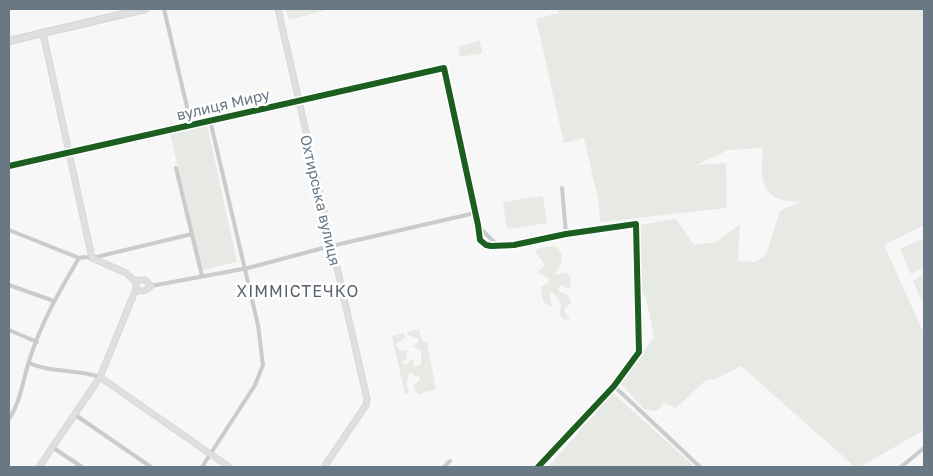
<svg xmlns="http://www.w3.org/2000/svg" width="933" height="476" viewBox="0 0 933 476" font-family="'Golos Text',sans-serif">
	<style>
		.green { fill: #e6e9e4 }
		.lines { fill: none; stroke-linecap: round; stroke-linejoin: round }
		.secondary-casing { stroke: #d4d5d6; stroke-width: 7 }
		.primary-casing { stroke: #d3d4d5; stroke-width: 8 }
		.street { stroke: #cacbcc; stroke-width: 4 }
		.secondary { stroke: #dedfe0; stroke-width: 5.5 }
		.primary { stroke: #dedfe0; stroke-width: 6 }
		.cycleway-casing { stroke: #fff; stroke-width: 9 }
		.cycleway { stroke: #1b5e20; stroke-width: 6 }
		.labels { text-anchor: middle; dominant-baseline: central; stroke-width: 5; stroke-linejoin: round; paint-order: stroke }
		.street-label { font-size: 15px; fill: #687885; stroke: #fff }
		.neighbourhood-label { font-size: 16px; letter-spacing: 1px; fill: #56616b; stroke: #fff }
	</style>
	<rect width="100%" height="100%" fill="#f7f7f7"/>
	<path class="green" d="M 286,9 L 322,9 L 323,11 L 289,20 Z
		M 558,9 L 924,9 L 924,225 L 884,245 L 924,334 L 924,430 L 860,467 L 855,467 L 741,366 L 716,379 L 706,380 L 676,408 L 664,403 L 657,411 L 644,409 L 621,384 L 654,337 L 646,297 L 638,292 L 640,225 L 676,219 L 694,245 L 717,242 L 740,224 L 738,261 L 755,262 L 766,255 L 780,211 L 800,202 C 793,201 783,201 777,198 C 757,189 762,165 763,148 L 728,150 L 696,165 L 726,163 L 727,208 L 600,222 L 599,203 L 584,138 L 564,143 L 536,19 L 559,13 Z
		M 480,41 L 482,53 L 460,57 L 458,46 Z
		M 207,125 L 237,262 L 201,270 L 170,133 Z
		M 543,196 L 547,223 L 507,229 L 503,202 Z
		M 924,238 L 924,267 L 911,274 L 900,249 Z
		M 555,246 C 566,253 561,265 555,274 L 556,275 L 566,272 C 571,276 572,283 569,289 L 561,285 L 558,288 L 559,292 C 566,293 569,295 571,302 L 564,310 L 570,320 L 563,319 L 560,316 L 561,303 L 553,292 L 549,294 L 552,305 L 550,307 L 543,301 L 541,286 L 548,284 L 549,278 L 537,273 L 545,265 L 535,251 L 538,248 Z
		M 924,274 L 924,306 L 913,281 Z
		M 419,329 L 422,341 L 427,342 L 436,390 L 425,392 L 420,395 L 415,391 L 414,385 L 420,380 L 420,376 L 414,376 L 413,373 L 409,373 L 406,385 L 409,389 L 408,394 L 405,394 L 392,336 L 404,333 L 405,338 L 396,344 L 399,350 L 407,350 L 407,358 L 402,363 L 406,365 L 413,358 L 414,367 L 421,364 L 421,350 L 412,346 L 417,344 L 419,339 L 408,335 L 407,332 Z
		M 613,393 L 695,467 L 548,467 Z"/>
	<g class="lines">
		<g class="secondary-casing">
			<path id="secondary" d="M 278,9 L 367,399 L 366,405 L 324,467
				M 43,33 L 92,258 L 126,273 L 136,282
				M 100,377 L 229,467
				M 39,467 L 100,377 L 136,289 L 136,282 L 139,280 L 145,280 L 151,286 C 147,290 141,293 136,289"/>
		</g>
		<g class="primary-casing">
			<path id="primary" d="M 9,41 L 145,9"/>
		</g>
		<path class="street" d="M 164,9 L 191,124
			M 9,166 L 444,68 L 478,225 L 480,240 L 486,245 L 491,246 L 514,245 L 566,234 L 636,224 L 639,352 L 614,386 L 538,467
			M 176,168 L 202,276
			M 562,188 L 566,234
			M 479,227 L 497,245
			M 9,230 L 79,258 L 85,257 L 92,258 L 192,234
			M 9,285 L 54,301
			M 151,286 L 248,268 L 327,247 L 475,213
			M 9,330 L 37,342
			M 29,363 C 51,373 76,369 100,377
			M 614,386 L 700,467
			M 74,414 L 151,467
			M 9,419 C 21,401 23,379 30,358 C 41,323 60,290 79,258
			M 52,447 L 82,467
			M 202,467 L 255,385 L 263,365 L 258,325 L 210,120
			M 444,467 L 450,461
			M 901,467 L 924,448"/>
		<use href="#secondary" class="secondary"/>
		<use href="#primary" class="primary"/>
		<g class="cycleway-casing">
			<path id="cycleway" d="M 9,166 L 444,68 L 478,225 L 480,240 L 486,245 L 491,246 L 514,245 L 566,234 L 636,224 L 639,352 L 614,386 L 538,467"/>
		</g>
		<use href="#cycleway" class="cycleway"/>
	</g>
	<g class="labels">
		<g class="street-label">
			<text transform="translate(223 104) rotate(-13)">вулиця Миру</text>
			<text transform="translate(321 200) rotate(77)">Охтирська вулиця</text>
		</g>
		<g class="neighbourhood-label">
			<text x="298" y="291">ХІММІСТЕЧКО</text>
		</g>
	</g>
	<rect width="933" height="476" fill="none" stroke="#687885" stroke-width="20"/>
</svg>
